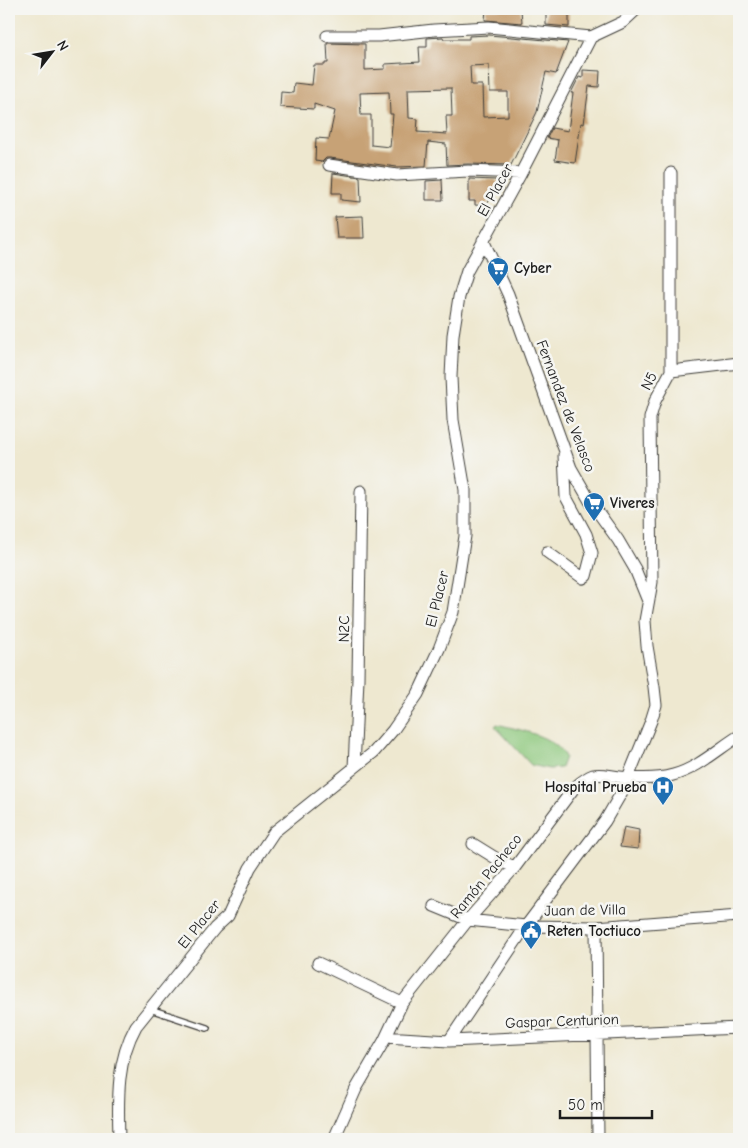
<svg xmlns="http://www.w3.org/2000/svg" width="748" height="1148" viewBox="0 0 748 1148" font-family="'Comic Neue',sans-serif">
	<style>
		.green { fill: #8cc77b; stroke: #54724c }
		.building { fill: #c7a276; fill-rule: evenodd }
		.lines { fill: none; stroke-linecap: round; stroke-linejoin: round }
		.lane-casing { stroke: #3c3b37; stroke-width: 8 }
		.street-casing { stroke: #3c3b37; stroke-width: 13 }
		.lane { stroke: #fff; stroke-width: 5.5 }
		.street { stroke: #fff; stroke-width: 11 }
		.labels { text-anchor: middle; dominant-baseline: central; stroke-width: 5; stroke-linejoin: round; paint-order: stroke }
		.street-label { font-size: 15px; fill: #1c1c1c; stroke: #f6f6f2 }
		.poi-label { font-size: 15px; font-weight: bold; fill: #1c1c1c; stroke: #f6f6f2; text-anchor: start }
	</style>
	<rect width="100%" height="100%" fill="#f6f6f2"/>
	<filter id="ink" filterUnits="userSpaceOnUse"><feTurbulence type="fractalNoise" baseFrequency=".02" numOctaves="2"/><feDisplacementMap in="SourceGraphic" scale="10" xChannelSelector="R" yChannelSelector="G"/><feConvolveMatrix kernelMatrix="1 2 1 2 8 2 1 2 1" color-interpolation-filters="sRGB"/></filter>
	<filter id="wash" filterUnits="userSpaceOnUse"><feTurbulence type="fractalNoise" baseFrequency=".0096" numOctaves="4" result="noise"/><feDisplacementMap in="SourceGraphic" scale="20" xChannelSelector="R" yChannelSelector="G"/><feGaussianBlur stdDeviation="1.12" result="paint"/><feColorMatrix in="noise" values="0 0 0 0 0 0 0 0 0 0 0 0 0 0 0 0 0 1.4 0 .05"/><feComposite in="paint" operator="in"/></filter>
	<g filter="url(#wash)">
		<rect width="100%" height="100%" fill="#eee8d0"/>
		<path class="green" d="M 497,724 C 519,730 555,735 565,757 L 561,768 L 549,769 L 531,765 L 495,726 Z"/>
		<g id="blocks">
			<path class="building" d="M 486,9 L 521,9 L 522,23 L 485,20 Z
				M 546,9 L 569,9 L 569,27 L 546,25 Z
				M 489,35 L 568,42 L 556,74 L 546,72 L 537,112 L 511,165 L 468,164 L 447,165 L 446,144 L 428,142 L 426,166 L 397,167 L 330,158 L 326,158 L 322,162 L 315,161 L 316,138 L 329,139 L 335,111 L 314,104 L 314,109 L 280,107 L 281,92 L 293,93 L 294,83 L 312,85 L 314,65 L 325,65 L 325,63 L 328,63 L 327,43 L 365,44 L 365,70 L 385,69 L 385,64 L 420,62 L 419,47 L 427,47 L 427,38 L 443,37 L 444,39 L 469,39 L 469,36 ZM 489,65 L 490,92 L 508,92 L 508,116 L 483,117 L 482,85 L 471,85 L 470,66 ZM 451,88 L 452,116 L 446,116 L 447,134 L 417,132 L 418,119 L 409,118 L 408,89 ZM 389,92 L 390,114 L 393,114 L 390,147 L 371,145 L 371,115 L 361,115 L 360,93 Z
				M 583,70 L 600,71 L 599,87 L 589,86 L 584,124 L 581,123 L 575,163 L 555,160 L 558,140 L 547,138 L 552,128 L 568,131 L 573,93 L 571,93 L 579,77 L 583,78 Z
				M 333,173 L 360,177 L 361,202 L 341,200 L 341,193 L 332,193 Z
				M 469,179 L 496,180 L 499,184 L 486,206 L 475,205 L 475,201 L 469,201 Z
				M 442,180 L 443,200 L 426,200 L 426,181 Z
				M 363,216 L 364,238 L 337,238 L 335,217 Z
				M 624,827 L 639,830 L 638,849 L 620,847 Z"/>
		</g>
	</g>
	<g filter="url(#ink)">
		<use href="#blocks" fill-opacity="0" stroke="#3c3b37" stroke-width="1"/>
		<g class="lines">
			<g class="lane-casing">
				<path id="lane" d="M 150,1009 L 207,1028"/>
			</g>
			<g class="street-casing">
				<path id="street" d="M 327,36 L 379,36 L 434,30 L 489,27 L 591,37
					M 329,165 L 397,175 L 468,171 L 521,173
					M 483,240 L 508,294 L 571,468 L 590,501 L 618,540 L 635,569 L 648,601
					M 671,371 L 739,363
					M 547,552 L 583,578 L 586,576 L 592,553 L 586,534 L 566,497 L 564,455
					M 354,768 L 358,679 L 361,491
					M 473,844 L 502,862 L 515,867
					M 434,906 L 468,920 L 526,926 L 596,927 L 739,916
					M 596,927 L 598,1139
					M 318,963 L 402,1003
					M 386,1037 L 449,1041 L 739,1028
					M 449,1041 L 526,926 L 605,821 L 623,790 L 651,721 L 656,705 L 654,687 L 647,646 L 645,621 L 652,582 L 650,418 L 655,401 L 671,371 L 671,173
					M 119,1139 C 118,1100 116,1062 136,1026 L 215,928 L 228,916 L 250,868 L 274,832 L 374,752 L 393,730 L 418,694 L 439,649 L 453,612 L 465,536 L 465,490 L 453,420 L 451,377 L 453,335 L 459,297 L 467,271 L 521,173 L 591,37 L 623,22 L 637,9
					M 334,1139 L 356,1089 L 384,1041 L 402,1003 L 468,920 L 515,867 L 574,788 C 580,783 585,778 593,775 C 602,773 610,776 620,777 C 637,779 656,780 673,775 C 697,769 718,749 739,736
					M 712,1139 L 739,1138"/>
			</g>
			<use href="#lane" class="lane"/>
			<use href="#street" class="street"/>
		</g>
	</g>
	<defs>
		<g id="supermarket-pin" transform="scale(1.125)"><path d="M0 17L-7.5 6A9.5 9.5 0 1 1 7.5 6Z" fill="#1f6fb2" stroke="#f6f6f2"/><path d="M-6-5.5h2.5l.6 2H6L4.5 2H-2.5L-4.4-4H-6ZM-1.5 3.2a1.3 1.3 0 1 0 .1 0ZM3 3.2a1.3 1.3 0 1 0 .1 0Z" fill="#fff"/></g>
		<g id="hospital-pin" transform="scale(1.125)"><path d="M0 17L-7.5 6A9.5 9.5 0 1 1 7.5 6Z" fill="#1f6fb2" stroke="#f6f6f2"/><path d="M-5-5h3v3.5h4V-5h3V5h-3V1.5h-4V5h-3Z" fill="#fff"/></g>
		<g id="civic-pin" transform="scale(1.125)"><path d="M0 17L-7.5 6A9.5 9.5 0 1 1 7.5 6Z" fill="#1f6fb2" stroke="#f6f6f2"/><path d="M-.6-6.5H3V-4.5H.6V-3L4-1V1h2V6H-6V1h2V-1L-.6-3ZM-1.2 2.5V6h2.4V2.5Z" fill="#fff"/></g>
	</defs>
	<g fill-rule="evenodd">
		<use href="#supermarket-pin" x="498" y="268"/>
		<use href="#supermarket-pin" x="594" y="503"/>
		<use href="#hospital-pin" x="663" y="787"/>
		<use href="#civic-pin" x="531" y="931"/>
	</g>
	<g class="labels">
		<g class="street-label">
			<text transform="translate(495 190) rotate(-61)">El Placer</text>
			<text transform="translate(649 381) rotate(-63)">N5</text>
			<text transform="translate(566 406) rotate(69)">Fernandez de Velasco</text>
			<text transform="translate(437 599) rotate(-76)">El Placer</text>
			<text transform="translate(344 629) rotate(-89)">N2C</text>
			<text transform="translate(486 876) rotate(-51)">Ramón Pacheco</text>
			<text transform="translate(585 910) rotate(-1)">Juan de Villa</text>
			<text transform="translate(199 924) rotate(-51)">El Placer</text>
			<text transform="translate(562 1021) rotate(-2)">Gaspar Centurion</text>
		</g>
		<g class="poi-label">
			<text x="514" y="268">Cyber</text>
			<text x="610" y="503">Viveres</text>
			<text x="647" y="787" text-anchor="end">Hospital Prueba</text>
			<text x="547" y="931">Reten Toctiuco</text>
		</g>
	</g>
	<rect width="748" height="1148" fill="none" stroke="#f6f6f2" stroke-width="30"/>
	<g transform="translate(52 52) rotate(59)" stroke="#f6f6f2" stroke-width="4" paint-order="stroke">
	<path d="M0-4L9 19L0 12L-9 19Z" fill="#1c1c1c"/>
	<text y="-8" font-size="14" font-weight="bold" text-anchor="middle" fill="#1c1c1c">N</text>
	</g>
	<path d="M560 1110v8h92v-8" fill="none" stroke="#1c1c1c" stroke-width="2.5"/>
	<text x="568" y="1110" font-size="15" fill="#1c1c1c" stroke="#f6f6f2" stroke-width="4" paint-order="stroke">50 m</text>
</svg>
